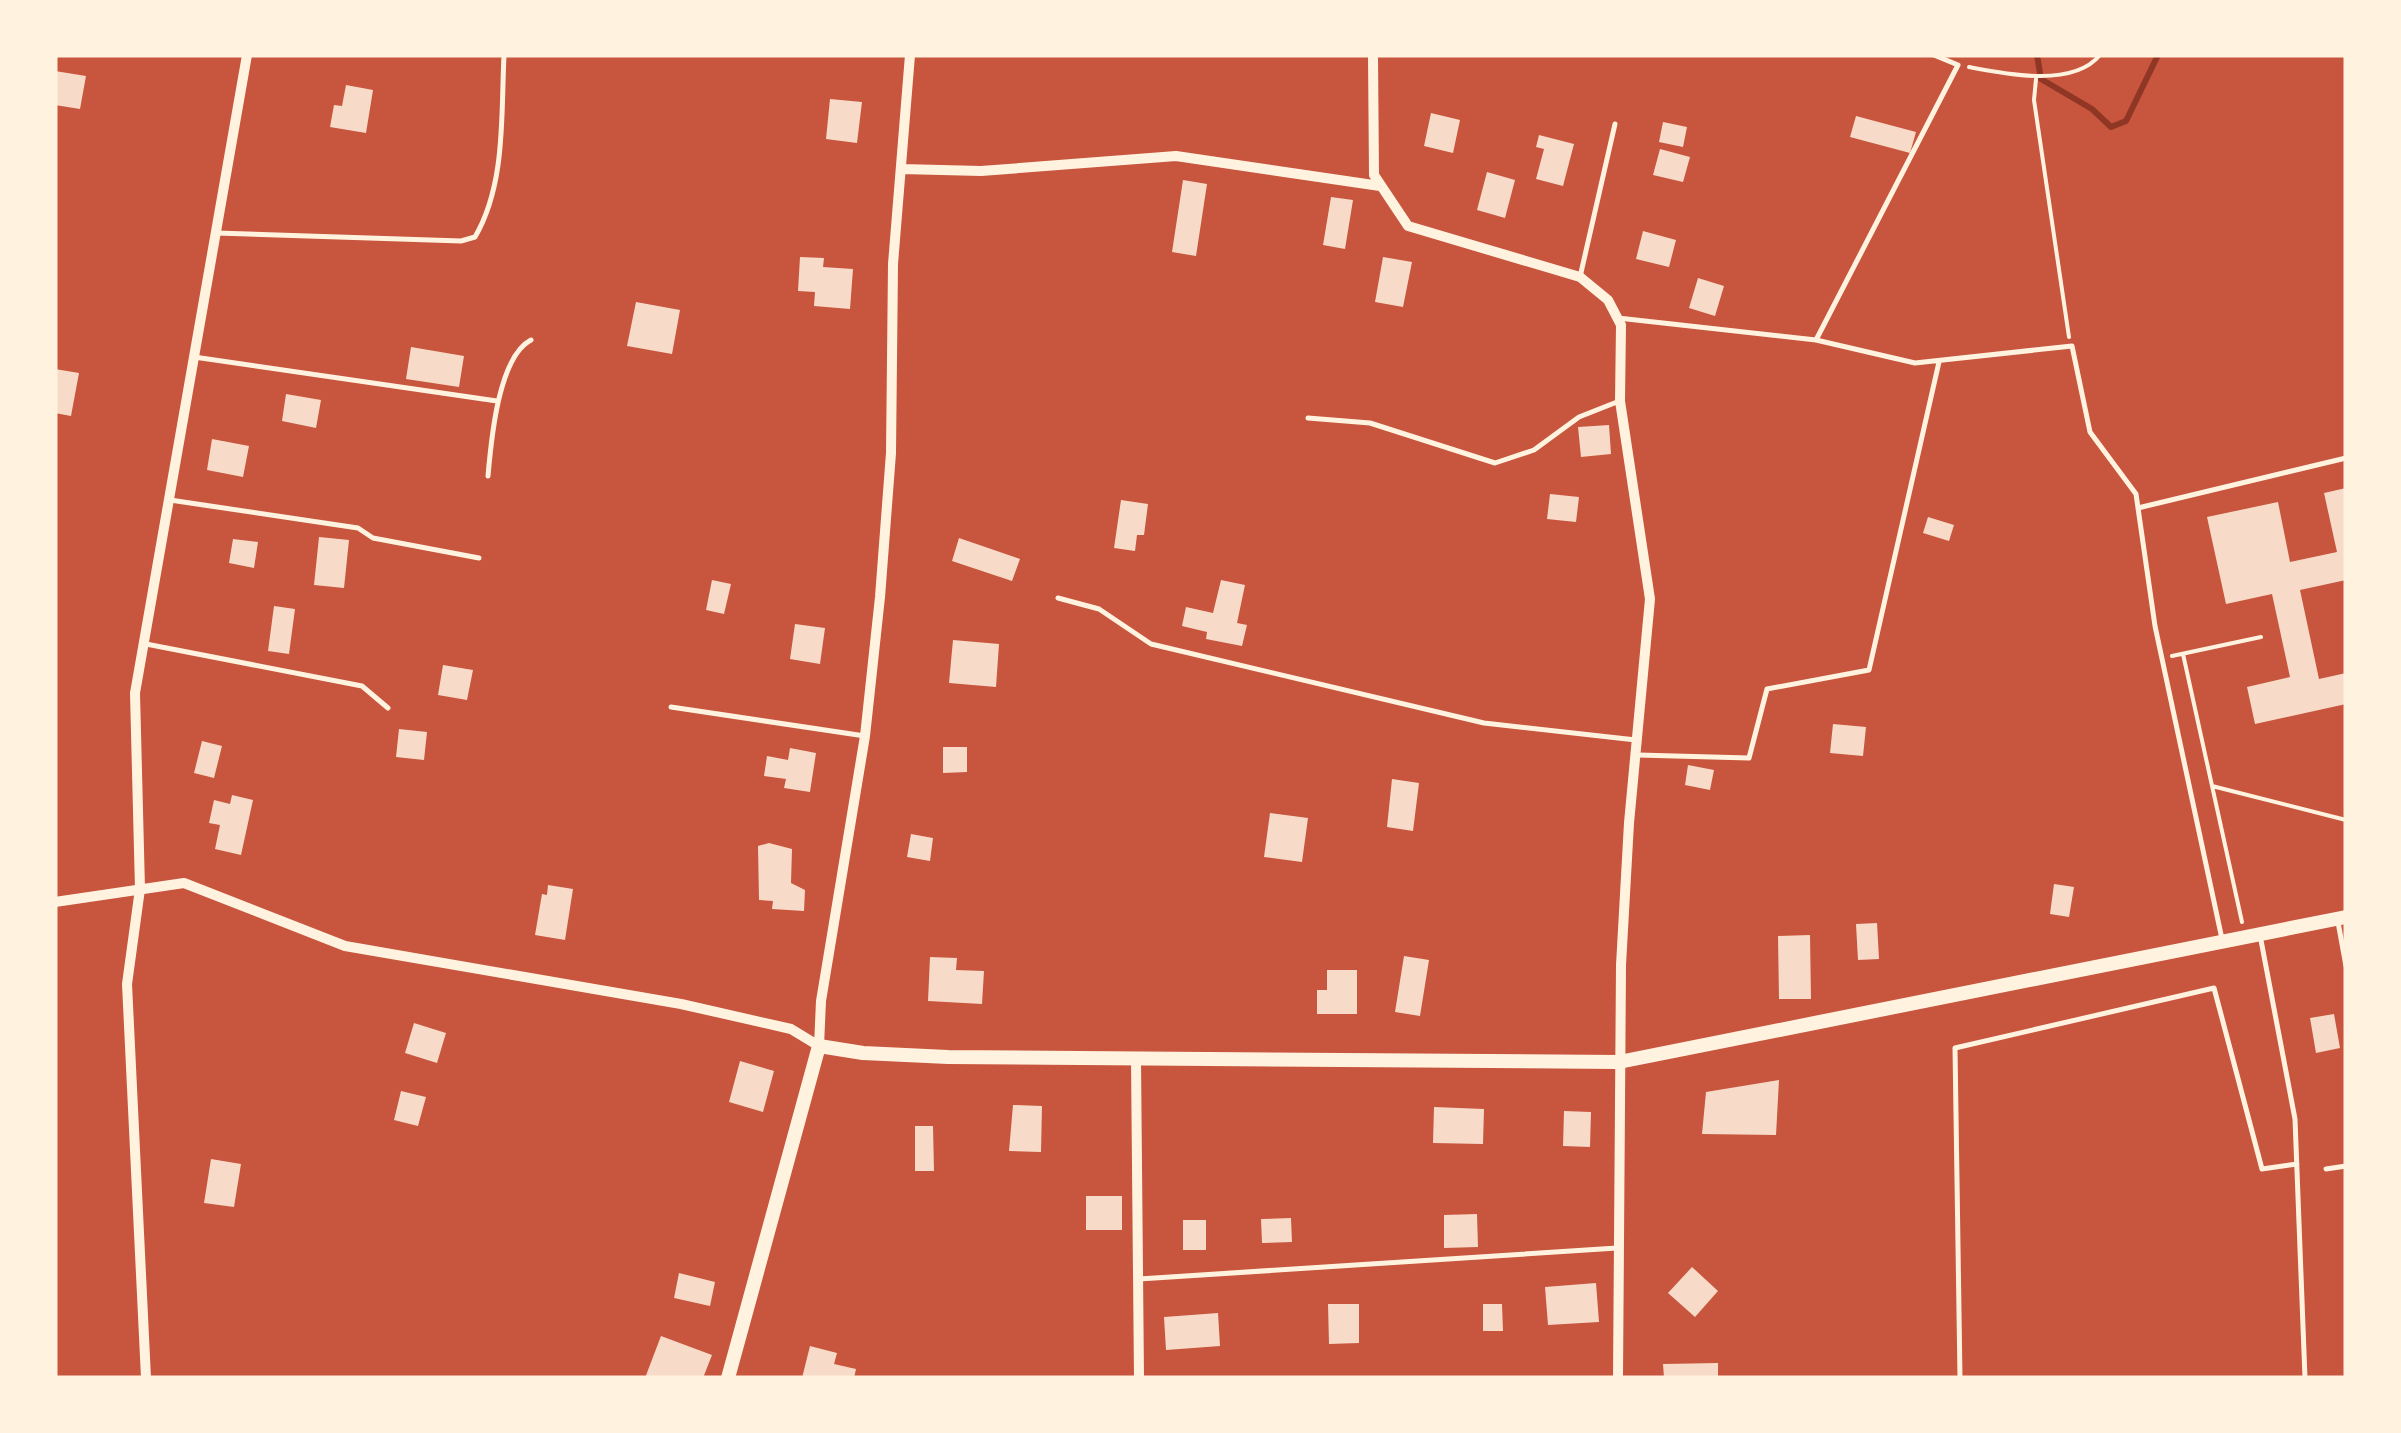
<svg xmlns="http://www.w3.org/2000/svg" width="2401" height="1433" viewBox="0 0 2401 1433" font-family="'Fira Sans',sans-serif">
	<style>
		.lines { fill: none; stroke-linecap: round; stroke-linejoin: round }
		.stream { stroke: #8f3625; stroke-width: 6 }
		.building { fill: #f7dbc8 }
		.path { stroke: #fff3e0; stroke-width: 4 }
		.service { stroke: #fff3e0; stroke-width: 5 }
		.minor { stroke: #fff3e0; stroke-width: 10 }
		.tertiary { stroke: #fff3e0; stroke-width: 14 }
	</style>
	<rect width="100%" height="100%" fill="#c8553d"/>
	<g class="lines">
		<path class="stream" d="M 2037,55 L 2041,79 L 2092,109 L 2111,127 L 2126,121 L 2158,55"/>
	</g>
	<path class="building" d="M 55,71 L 86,76 L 80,109 L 55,105 Z
		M 346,85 L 373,90 L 366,133 L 330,127 L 334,105 L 342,106 Z
		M 830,99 L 862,102 L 857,143 L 826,139 Z
		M 1431,113 L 1460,120 L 1453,153 L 1424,146 Z
		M 1856,116 L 1916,132 L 1910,153 L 1850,137 Z
		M 1663,122 L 1687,127 L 1683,147 L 1659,142 Z
		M 1539,135 L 1574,144 L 1563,186 L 1536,179 L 1544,149 L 1536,147 Z
		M 1660,149 L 1690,157 L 1683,182 L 1653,175 Z
		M 1487,172 L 1515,180 L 1505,218 L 1477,210 Z
		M 1183,180 L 1207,184 L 1196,256 L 1172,252 Z
		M 1331,197 L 1353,200 L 1345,249 L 1323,245 Z
		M 1643,231 L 1676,240 L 1669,267 L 1636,259 Z
		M 800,257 L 824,258 L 823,267 L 853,269 L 850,309 L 814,306 L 815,292 L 798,291 Z
		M 1383,257 L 1412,262 L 1403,307 L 1375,302 Z
		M 1698,278 L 1724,286 L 1715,316 L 1689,308 Z
		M 636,302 L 680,310 L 672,354 L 627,346 Z
		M 411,347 L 464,356 L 459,387 L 406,379 Z
		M 55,369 L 79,373 L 71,416 L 55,413 Z
		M 286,394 L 321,400 L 316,428 L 282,421 Z
		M 1609,425 L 1611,454 L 1581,457 L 1578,427 Z
		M 212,439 L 249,446 L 243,477 L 207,470 Z
		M 2346,488 L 2346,580 L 2300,590 L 2319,679 L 2346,673 L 2346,704 L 2255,724 L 2247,687 L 2290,677 L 2272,594 L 2226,604 L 2207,517 L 2278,502 L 2290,562 L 2337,552 L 2324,493 Z
		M 1550,494 L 1579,497 L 1576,522 L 1547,519 Z
		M 1121,500 L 1148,504 L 1144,535 L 1137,535 L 1135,551 L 1114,548 Z
		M 1928,517 L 1954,525 L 1949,541 L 1923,533 Z
		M 319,537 L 349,540 L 344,588 L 314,585 Z
		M 959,538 L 1020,559 L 1012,581 L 952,561 Z
		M 233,539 L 258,542 L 254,568 L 229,563 Z
		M 712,580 L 731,584 L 724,614 L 706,610 Z
		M 1221,580 L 1245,585 L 1237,623 L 1247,625 L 1242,646 L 1206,639 L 1207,632 L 1182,626 L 1186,607 L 1213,613 Z
		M 274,606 L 295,609 L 289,654 L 268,651 Z
		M 795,624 L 825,628 L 820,664 L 790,659 Z
		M 953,640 L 999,644 L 996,687 L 949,683 Z
		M 443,665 L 473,670 L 467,700 L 438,695 Z
		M 1833,724 L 1866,727 L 1863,756 L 1830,753 Z
		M 399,729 L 427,732 L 424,760 L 396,757 Z
		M 202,741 L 222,746 L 214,778 L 194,773 Z
		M 943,747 L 967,747 L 967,772 L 943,773 Z
		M 790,748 L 816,753 L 810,792 L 784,788 L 786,779 L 764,776 L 767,756 L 788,760 Z
		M 1688,765 L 1714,770 L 1710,790 L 1685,785 Z
		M 1392,779 L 1419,783 L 1413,831 L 1387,827 Z
		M 232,795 L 253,800 L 241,855 L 215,849 L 220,825 L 209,823 L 214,800 L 230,804 Z
		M 1270,813 L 1308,818 L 1302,862 L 1264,857 Z
		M 911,834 L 933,838 L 930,861 L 907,857 Z
		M 769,843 L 792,849 L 791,883 L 805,890 L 804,911 L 772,909 L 773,901 L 759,900 L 758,846 Z
		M 2054,884 L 2074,887 L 2069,917 L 2050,914 Z
		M 548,885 L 573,889 L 565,940 L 535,935 L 542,894 L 547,895 Z
		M 1877,923 L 1879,959 L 1858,960 L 1856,924 Z
		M 1810,935 L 1811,999 L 1779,999 L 1778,936 Z
		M 1404,956 L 1429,960 L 1420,1016 L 1395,1012 Z
		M 930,957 L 957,958 L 956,970 L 984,971 L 982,1004 L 928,1001 Z
		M 1327,970 L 1357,970 L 1357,1014 L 1317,1014 L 1317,990 L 1327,990 Z
		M 2334,1014 L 2340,1048 L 2316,1053 L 2310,1018 Z
		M 414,1023 L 446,1033 L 437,1063 L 405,1053 Z
		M 740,1061 L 774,1071 L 763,1112 L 729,1102 Z
		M 1779,1080 L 1776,1135 L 1702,1134 L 1706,1092 Z
		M 401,1091 L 426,1097 L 418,1126 L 394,1120 Z
		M 1013,1105 L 1042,1106 L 1041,1152 L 1009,1151 Z
		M 1434,1107 L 1484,1109 L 1483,1144 L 1433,1143 Z
		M 1564,1111 L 1591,1112 L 1590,1147 L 1563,1146 Z
		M 915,1126 L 933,1126 L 934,1171 L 915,1171 Z
		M 211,1159 L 241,1164 L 234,1207 L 204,1203 Z
		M 1086,1196 L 1122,1196 L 1122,1230 L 1086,1230 Z
		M 1477,1214 L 1478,1247 L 1444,1248 L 1444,1215 Z
		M 1291,1218 L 1292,1242 L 1262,1243 L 1261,1219 Z
		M 1183,1220 L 1206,1220 L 1206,1250 L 1183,1250 Z
		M 1692,1267 L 1718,1291 L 1695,1317 L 1668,1293 Z
		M 679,1273 L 715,1282 L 710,1306 L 674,1298 Z
		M 1596,1283 L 1599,1322 L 1548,1325 L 1545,1287 Z
		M 1328,1304 L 1359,1304 L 1359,1343 L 1329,1344 Z
		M 1483,1304 L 1502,1304 L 1503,1331 L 1483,1331 Z
		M 1218,1313 L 1220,1346 L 1166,1350 L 1164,1317 Z
		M 661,1336 L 712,1355 L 703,1378 L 645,1378 Z
		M 810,1346 L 837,1353 L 834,1364 L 856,1369 L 854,1378 L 802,1378 Z
		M 1718,1363 L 1718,1378 L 1664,1378 L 1663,1364 Z"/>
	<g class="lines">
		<path class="path" d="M 1969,67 C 2006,74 2073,88 2100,55
			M 2036,79 L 2034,100 L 2069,337
			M 2183,654 L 2242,922
			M 2172,656 L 2261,637
			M 2212,786 L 2346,820"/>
		<path class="service" d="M 216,233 L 461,241 L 475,237 C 506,184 501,114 504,55
			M 1580,277 L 1615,124
			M 1618,318 L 1816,340 L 1915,363 L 2072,346 L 2090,432 L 2136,494 L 2155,626 L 2222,939
			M 1816,340 L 1958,65 L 1934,55
			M 194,357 L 497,401
			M 1308,418 L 1370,423 L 1495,463 L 1534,450 L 1579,417 L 1617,402
			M 488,476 C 491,442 498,357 531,340
			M 170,500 L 358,528 L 373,538 L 479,558
			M 2138,508 L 2346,458
			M 1058,598 L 1099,609 L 1151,644 L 1484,723 L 1636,740
			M 146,644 L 362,686 L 388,708
			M 671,707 L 865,736
			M 1638,755 L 1749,758 L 1767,689 L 1869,670 L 1939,362
			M 2338,922 L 2346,966
			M 2260,935 L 2295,1119 L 2305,1378
			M 2326,1169 L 2346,1166
			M 1139,1279 L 1617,1248
			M 1960,1378 L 1955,1048 L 2214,988 L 2262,1169 L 2297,1164"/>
		<path class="minor" d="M 1373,55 L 1374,175 L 1408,226 L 1580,277 L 1608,300 L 1621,325 L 1620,401 L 1650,599 L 1629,823 L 1621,965 L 1618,1378
			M 901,169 L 981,171 L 1176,156 L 1380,186
			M 55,902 L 184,883 L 345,946 L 681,1004 L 791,1029 L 819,1046
			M 819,1046 L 821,1001 L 865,736 L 880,597 L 891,453 L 893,264 L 910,55
			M 1136,1060 L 1139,1378
			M 146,1378 L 127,984 L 140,889 L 135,693 L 247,55"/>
		<path class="tertiary" d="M 728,1378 L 819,1046 L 863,1053 L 948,1057 L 1619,1062 L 2346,917"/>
	</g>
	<rect width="2401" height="1433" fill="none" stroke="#fff3e0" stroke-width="115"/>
</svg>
